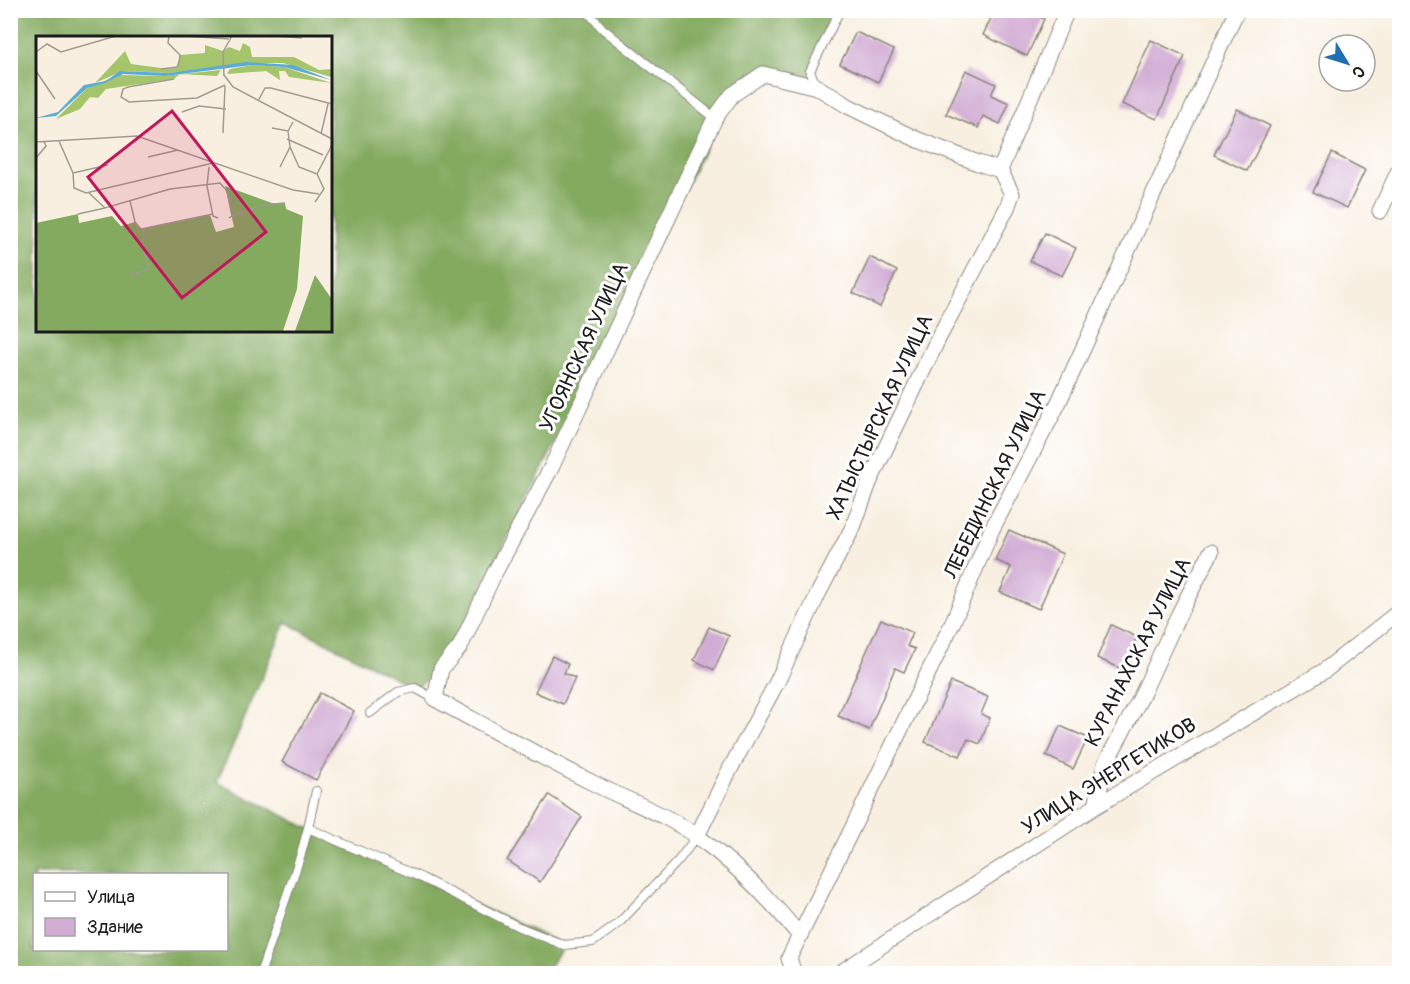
<svg xmlns="http://www.w3.org/2000/svg" width="1410" height="984" viewBox="0 0 1410 984" font-family="Pangolin,sans-serif">
	<style>
		.forest { fill: #84aa60; stroke: #50633e; stroke-width: 1.5; fill-rule: evenodd }
		.building { fill: #d1acd4 }
		.lines { fill: none; stroke-linecap: round; stroke-linejoin: round }
		.service-casing { stroke: #8a867e; stroke-width: 10 }
		.minor-casing { stroke: #8a867e; stroke-width: 17 }
		.service { stroke: #fff; stroke-width: 8 }
		.minor { stroke: #fff; stroke-width: 15 }
		.labels { text-anchor: middle; dominant-baseline: central; stroke-width: 6; stroke-linejoin: round; paint-order: stroke }
		.street-label { font-size: 21px; fill: #1c1c1c; stroke: #fff }
		.inset-road { fill: none; stroke: #a09b92; stroke-width: 1.5 }
		.view { fill: #c2185b; fill-opacity: 0.15; stroke: #c2185b; stroke-width: 3 }
		.inset-edge { fill: none; stroke: #1c1c1c; stroke-width: 3 }
	</style>
	<rect width="100%" height="100%" fill="#fff"/>
	<filter id="ink" filterUnits="userSpaceOnUse"><feTurbulence type="fractalNoise" baseFrequency=".0167" numOctaves="2"/><feDisplacementMap in="SourceGraphic" scale="12" xChannelSelector="R" yChannelSelector="G"/><feConvolveMatrix kernelMatrix="1 2 1 2 8 2 1 2 1" color-interpolation-filters="sRGB"/></filter>
	<filter id="wash" filterUnits="userSpaceOnUse"><feTurbulence type="fractalNoise" baseFrequency=".008" numOctaves="4" result="noise"/><feDisplacementMap in="SourceGraphic" scale="24" xChannelSelector="R" yChannelSelector="G"/><feGaussianBlur stdDeviation="1.35" result="paint"/><feColorMatrix in="noise" values="0 0 0 0 0 0 0 0 0 0 0 0 0 0 0 0 0 1.4 0 .05"/><feComposite in="paint" operator="in"/></filter>
	<g filter="url(#wash)">
		<rect width="100%" height="100%" fill="#f8efe0"/>
		<path class="forest" d="M 10,11 L 840,11 L 810,70 L 817,87 L 763,74 L 732,95 L 441,669 L 415,688 L 286,622 L 217,782 L 308,828 L 564,945 L 549,967 L 540,973 L 11,973 ZM 38,38 L 330,38 L 330,330 L 38,330 ZM 34,874 L 226,874 L 226,950 L 34,950 Z"/>
		<g id="blocks">
			<path class="building" d="M 995,10 L 1025,10 L 1044,19 L 1027,56 L 983,35 Z
				M 856,32 L 894,50 L 878,82 L 840,64 Z
				M 1151,40 L 1185,56 L 1157,119 L 1122,104 Z
				M 966,70 L 996,84 L 991,95 L 1009,103 L 1000,124 L 983,116 L 978,128 L 946,114 Z
				M 1237,109 L 1270,126 L 1247,171 L 1214,155 Z
				M 1332,153 L 1365,170 L 1347,208 L 1313,192 Z
				M 1045,233 L 1076,248 L 1062,276 L 1030,261 Z
				M 870,257 L 897,271 L 880,307 L 853,293 Z
				M 1009,530 L 1063,554 L 1039,609 L 1000,592 L 1011,567 L 995,560 Z
				M 881,619 L 913,633 L 907,646 L 915,649 L 904,672 L 895,668 L 869,730 L 838,716 Z
				M 1111,625 L 1137,637 L 1122,669 L 1097,658 Z
				M 709,627 L 729,636 L 714,670 L 694,660 Z
				M 552,656 L 568,664 L 564,673 L 575,678 L 563,704 L 535,692 Z
				M 951,682 L 988,697 L 981,714 L 990,718 L 980,744 L 968,739 L 960,756 L 925,742 Z
				M 320,693 L 354,711 L 316,780 L 282,762 Z
				M 1060,726 L 1088,738 L 1073,769 L 1046,756 Z
				M 549,795 L 582,817 L 540,882 L 507,860 Z"/>
		</g>
	</g>
	<g filter="url(#ink)">
		<use href="#blocks" fill-opacity="0" stroke="#8a867e" stroke-width="1.5"/>
		<g class="lines">
			<g class="service-casing">
				<path id="service" d="M 586,10 L 603,29 L 715,118
					M 817,87 L 810,71 L 840,10
					M 370,713 L 398,692 L 415,688 L 435,699
					M 316,791 L 308,828 L 422,878 L 519,927 L 564,945 L 593,942 L 618,924 L 678,861 L 697,836
					M 260,974 L 301,854 L 308,828"/>
			</g>
			<g class="minor-casing">
				<path id="minor" d="M 1380,211 L 1400,168
					M 1096,806 L 1105,764 L 1140,699 L 1179,614 L 1211,552
					M 697,836 L 729,771 L 777,682 L 819,592 L 853,527 L 869,483 L 938,339 L 1007,208 L 1012,194 L 1000,170 L 1067,10
					M 800,936 C 770,899 737,865 698,837 C 666,814 628,801 593,783 C 539,756 487,727 435,699 L 441,669 L 460,647 L 494,574 L 551,468 L 715,118 L 732,95 L 763,74 L 817,87 L 848,106 L 916,139 L 978,163 L 1000,170
					M 794,974 L 789,958 L 952,624 L 992,529 L 1057,406 L 1237,10
					M 838,974 L 1096,806 L 1324,671 L 1400,611"/>
			</g>
			<use href="#service" class="service"/>
			<use href="#minor" class="minor"/>
		</g>
	</g>
	<g class="labels">
		<g class="street-label">
			<text transform="translate(584 347) rotate(-65)">УГОЯНСКАЯ УЛИЦА</text>
			<text transform="translate(880 417) rotate(-65)">ХАТЫСТЫРСКАЯ УЛИЦА</text>
			<text transform="translate(995 484) rotate(-64)">ЛЕБЕДИНСКАЯ УЛИЦА</text>
			<text transform="translate(1138 652) rotate(-63)">КУРАНАХСКАЯ УЛИЦА</text>
			<text transform="translate(1109 776) rotate(-32)">УЛИЦА ЭНЕРГЕТИКОВ</text>
		</g>
	</g>
	<g transform="translate(36 36)">
		<rect width="296" height="296" fill="#f8efe0"/>
		<path d="M 207,7 L 214,11 L 216,21 L 258,21 L 283,34 L 295,33 L 295,41 L 247,27 L 221,27 L 133,37 L 87,35 L 59,47 L 89,15 L 95,28 L 133,33 L 141,31 L 144,19 L 169,17 L 169,9 L 187,15 L 193,11 L 204,15 ZM 216,29 L 248,31 L 295,47 L 253,41 L 249,35 L 243,35 L 244,44 L 230,35 L 191,38 L 194,33 ZM 185,34 L 181,40 L 144,38 L 138,43 L 70,53 L 62,62 L 54,61 L 44,73 L 20,83 L 51,52 L 83,39 L 129,40 L 135,39 Z" fill="#a5c56d"/>
		<path d="M 189,150 L 236,167 L 249,167 L 250,173 L 267,180 L 261,253 L 247,295 L 0,295 L 0,187 L 42,178 L 43,187 L 76,180 L 85,190 L 99,186 L 105,193 L 174,179 L 180,196 L 198,191 ZM 279,239 L 295,262 L 295,295 L 259,295 Z" fill="#84aa60"/>
		<path d="M 210,26 L 257,29 L 295,44 L 248,31 L 216,29 L 129,40 L 87,38 L 69,47 L 51,52 L 20,80 L 0,82 L 22,76 L 48,49 L 70,45 L 84,35 L 133,37 Z" fill="#5aacd5"/>
		<path class="inset-road" d="M 149,0 L 193,3M 240,0 L 266,2M 0,16 L 11,8 L 25,16 L 80,0M 125,33 L 141,31 L 143,26 L 144,19 L 132,7 L 133,0M 0,35 L 19,63M 188,39 L 197,51 L 296,103M 188,40 L 187,16 L 196,0M 138,43 L 92,51 L 87,53 L 85,61 L 93,66 L 161,62 L 189,49M 222,65 L 229,52 L 235,52 L 296,68M 146,76 L 163,70 L 190,73M 236,92 L 252,95 L 257,86M 187,97 L 189,50M 285,98 L 292,68M 251,103 L 287,119M 23,105 L 37,137 L 38,152 L 50,157 L 177,127M 0,106 L 101,100 L 257,154 L 283,158M 254,111 L 263,131 L 281,138M 112,121 L 142,114M 0,122 L 10,110 L 8,105M 173,131 L 171,150 L 177,180 L 182,182M 244,131 L 254,111 L 252,95M 37,137 L 72,129M 53,157 L 69,172 L 134,153 L 184,147 L 191,155 L 196,180 L 193,182M 94,165 L 99,186 L 105,193 L 177,178M 279,166 L 288,153 L 281,138 L 296,109M 42,178 L 69,172M 196,180 L 227,169 L 249,167M 94,239 L 113,233 L 107,213 L 108,193"/>
		<path class="view" d="M 136,75 L 230,196 L 146,262 L 52,141 Z"/>
		<rect width="296" height="296" class="inset-edge"/>
	</g>
	<rect width="1410" height="984" fill="none" stroke="#fff" stroke-width="36"/>
	<rect x="33" y="873" width="195" height="78" fill="#ffffff" stroke="#a4a4a4" stroke-width="1.5"/>
	<rect x="45" y="892" width="30" height="9" fill="#ffffff" stroke="#a4a4a4" stroke-width="1.5"/>
	<text x="87" y="903" font-size="18" fill="#1c1c1c">Улица</text>
	<rect x="45" y="918" width="30" height="18" fill="#d1acd4" stroke="#a4a4a4" stroke-width="1.5"/>
	<text x="87" y="933" font-size="18" fill="#1c1c1c">Здание</text>
	<g transform="translate(1347 63) rotate(128)"><circle r="28" fill="#ffffff" stroke="#a4a4a4" stroke-width="1.5"/>
	<path d="M0-4.5L10 22L0 15L-10 22Z" fill="#1f6fb2"/>
	<text y="-9" font-size="16" font-weight="bold" text-anchor="middle" fill="#1c1c1c">С</text>
	</g>
</svg>
